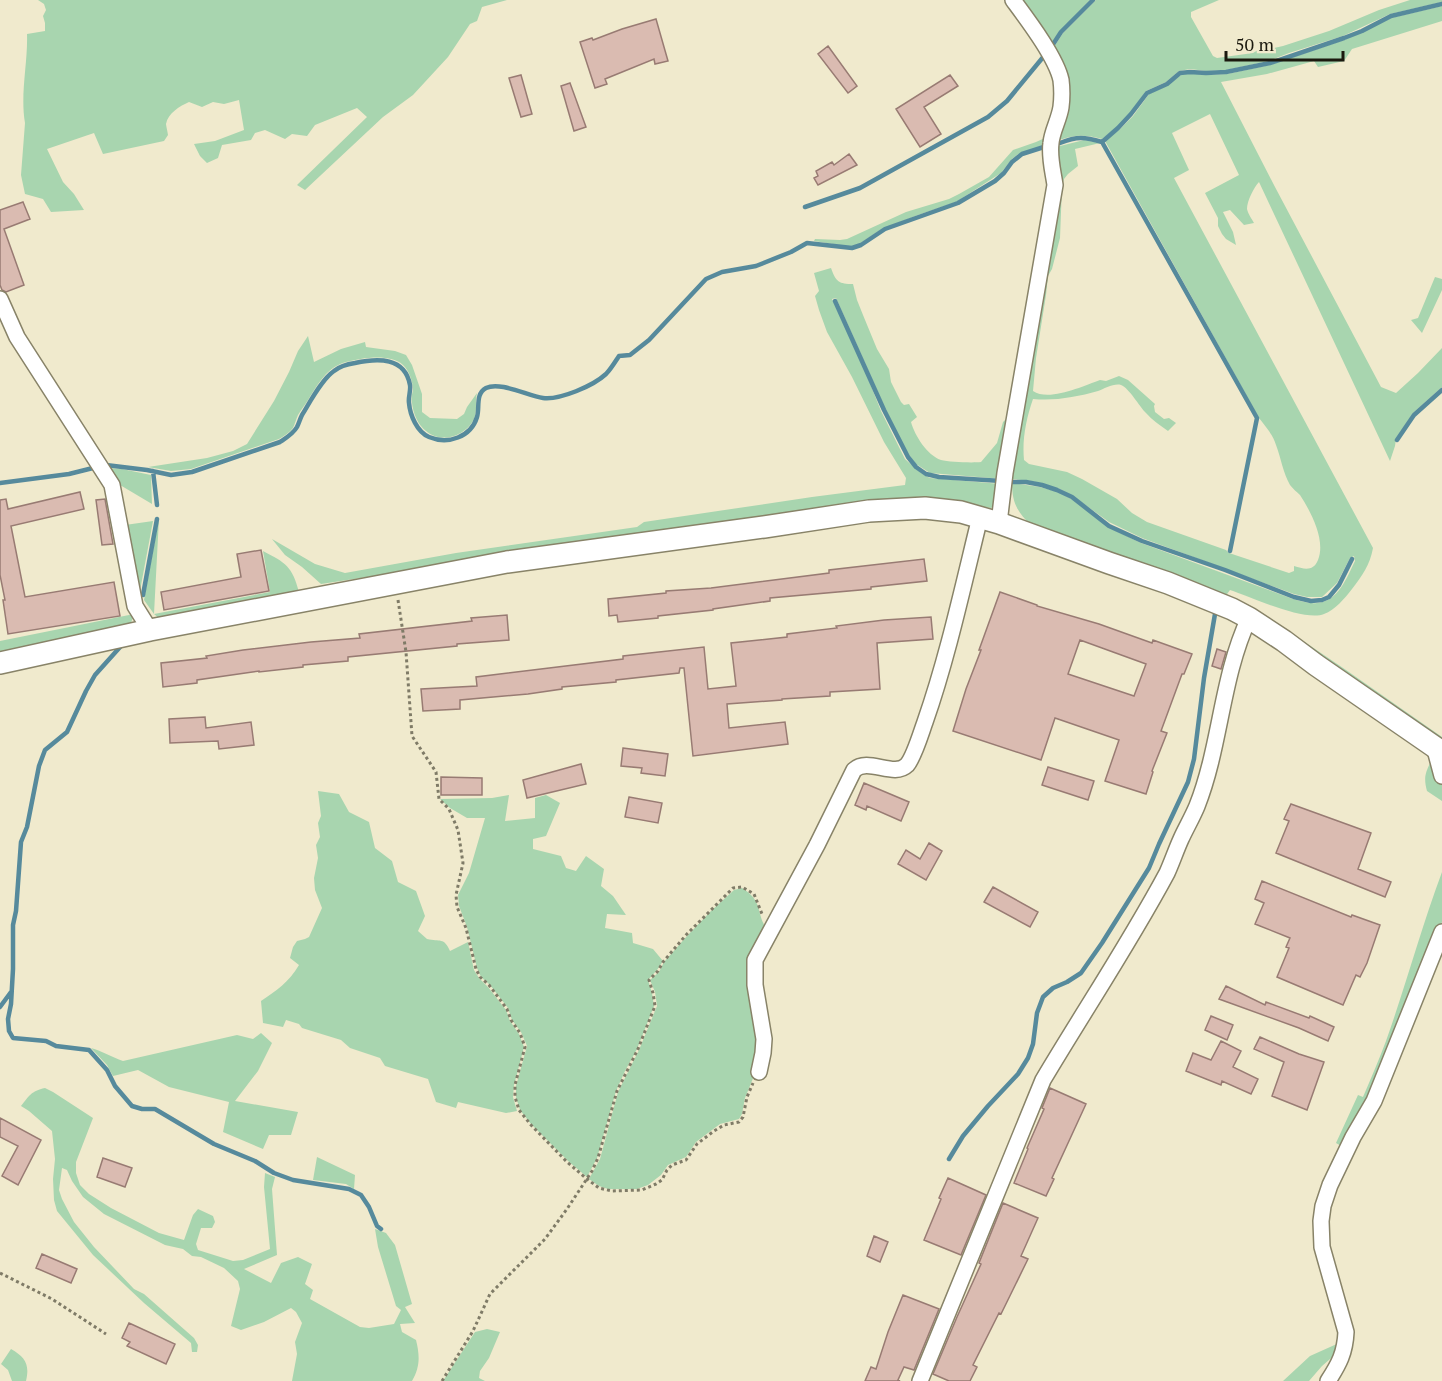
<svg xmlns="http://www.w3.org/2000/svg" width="1442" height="1381" viewBox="0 0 1442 1381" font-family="'PT Serif',serif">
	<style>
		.green { fill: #a8d5af }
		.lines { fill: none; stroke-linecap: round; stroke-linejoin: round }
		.stream { stroke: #568a9c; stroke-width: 4.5 }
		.building { fill: #dabbb1; stroke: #987b73; stroke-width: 1.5; fill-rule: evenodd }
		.street-casing { stroke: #888368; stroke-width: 18 }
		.secondary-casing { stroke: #888368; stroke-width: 24 }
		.path { stroke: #7f7b67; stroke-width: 3; stroke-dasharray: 3 3; stroke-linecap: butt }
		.street { stroke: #fff; stroke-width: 15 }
		.secondary { stroke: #fff; stroke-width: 21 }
	</style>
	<rect width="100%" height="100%" fill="#f0eacd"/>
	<path class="green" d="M 38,0 L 507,0 L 482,7 L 477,21 L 470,24 L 448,57 L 413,95 L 383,117 L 305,190 L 297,185 L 367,117 L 357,108 L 315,125 L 307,136 L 292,134 L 285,139 L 265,130 L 255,133 L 251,140 L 222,145 L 218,158 L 207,163 L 200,156 L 194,144 L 215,141 L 244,130 L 239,100 L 224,104 L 213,102 L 202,107 L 189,102 C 180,106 168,113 166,124 C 166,125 168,134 168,135 L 164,141 L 103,154 L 94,133 L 47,149 L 63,182 L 74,194 L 84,210 L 51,212 L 43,199 L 25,194 L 21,175 L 25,123 C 20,94 28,63 27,34 L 45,31 L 45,23 L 43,16 L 46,10 L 44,4 Z
		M 1017,0 L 1090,0 L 1060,31 L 1048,48 Z
		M 1096,0 L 1219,0 L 1191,12 L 1191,17 L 1213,56 L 1217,58 L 1253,53 L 1258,50 L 1259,45 L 1265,44 L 1274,48 L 1283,46 L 1329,31 L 1379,10 L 1410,0 L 1442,0 L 1442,2 L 1390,14 L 1343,36 L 1289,53 L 1269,61 L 1226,70 L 1206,71 L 1190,69 L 1179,71 L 1166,82 L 1146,91 L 1130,113 L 1117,127 L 1102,139 C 1083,134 1075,135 1056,141 L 1058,133 L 1052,50 L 1063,33 Z
		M 1442,6 L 1442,21 L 1352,49 L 1344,61 L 1318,67 L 1314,61 L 1267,74 L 1221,82 L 1275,187 L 1381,387 L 1396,393 L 1418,373 L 1442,348 L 1442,387 L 1413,413 L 1396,439 L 1395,446 L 1390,461 L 1259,182 C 1254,187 1247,201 1247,209 C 1248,214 1252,219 1254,223 L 1244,225 L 1230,210 L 1223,212 L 1233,232 L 1236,245 L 1226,239 L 1222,234 L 1218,226 L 1218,218 L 1205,193 L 1239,175 L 1210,114 L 1172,133 L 1189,170 L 1174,178 L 1373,548 C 1370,565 1362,576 1352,589 C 1345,598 1335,610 1324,614 C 1305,622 1251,597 1230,590 L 1227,594 L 1287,630 L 1346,670 L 1442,737 L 1442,743 L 1293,640 L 1031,525 C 1017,512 1012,502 1012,483 L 1040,487 L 1058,492 L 1073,500 L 1110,528 L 1141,543 L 1293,599 C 1301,601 1309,604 1317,603 C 1338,602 1347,577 1355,561 L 1354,556 L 1350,558 L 1337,583 L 1322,597 L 1307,597 L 1294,594 L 1142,538 L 1109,522 L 1073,496 L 1060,489 L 1032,481 L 1012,479 L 1011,468 L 1056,147 L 1084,140 L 1100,143 L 1075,149 L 1078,166 L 1068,174 L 1064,179 L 1062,186 L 1060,238 L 1052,269 L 1048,276 L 1046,295 L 1036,358 L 1033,391 C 1049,402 1083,386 1100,380 L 1106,381 L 1119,376 L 1128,380 L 1155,404 L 1154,406 L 1155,412 L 1164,419 L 1169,418 L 1176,423 L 1168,431 C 1160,425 1152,420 1146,413 C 1139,406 1129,388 1121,385 C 1114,383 1104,389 1098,391 C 1077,397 1055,401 1033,399 C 1026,419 1022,440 1024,460 L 1029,464 L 1067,472 L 1082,479 L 1117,499 L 1132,513 L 1147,522 L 1226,550 L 1229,553 L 1289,573 L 1294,571 L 1294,566 C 1304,569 1313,572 1318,560 C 1326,540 1311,512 1300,495 C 1297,492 1293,489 1290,485 C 1283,473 1281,458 1276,445 C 1273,435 1266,427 1259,418 L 1105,141 L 1120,129 L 1133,116 L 1149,94 L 1168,85 L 1181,75 L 1190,73 L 1206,75 L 1227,74 L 1270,65 L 1344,40 L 1391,18 Z
		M 1045,138 L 1049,143 L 1017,155 L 1012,159 L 1001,173 L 956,202 L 918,215 L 882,229 L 859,244 L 852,247 L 814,241 L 815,239 L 840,240 L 847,239 L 906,212 L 949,199 L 959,194 L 989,177 L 1013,150 L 1036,142 Z
		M 831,268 C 836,282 839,284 853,284 L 857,300 L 863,315 L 877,349 L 889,369 L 891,382 L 901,402 L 904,405 L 909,404 L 917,417 L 911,422 C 915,436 927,455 941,460 C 949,462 972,463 981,462 L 997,443 L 1003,422 L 1013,412 L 1002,479 L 930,473 L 916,464 L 907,452 L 885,408 L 836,298 L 832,299 L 863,366 L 881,411 L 905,459 L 916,469 L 924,475 L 930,478 L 1001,484 L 995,505 L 991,508 L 924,499 L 908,498 L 650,534 L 321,584 L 302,567 L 285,555 L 272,539 L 315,564 L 345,573 L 456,553 L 637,527 L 644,522 L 812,497 L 905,485 L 906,478 L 884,442 L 852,377 L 827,332 L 819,310 L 815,296 L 819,291 L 814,273 Z
		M 1435,277 L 1442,279 L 1442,290 L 1422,333 L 1411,320 L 1418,318 Z
		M 308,336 L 314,362 L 341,349 L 365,342 L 366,347 L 395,351 L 406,355 L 412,365 L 422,394 L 422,412 L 430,418 L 457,419 L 464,414 L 467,407 L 477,393 C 475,401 477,408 475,416 C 469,435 442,445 426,431 C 418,425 413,413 412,403 C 411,399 412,394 413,390 C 413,382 409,370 403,365 C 391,353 361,358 346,362 C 327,367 318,384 308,400 C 305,405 301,410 298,415 C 296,419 295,424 293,428 C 289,433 284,436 279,439 L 191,469 L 171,471 L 148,467 L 207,458 L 233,451 L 247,444 L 274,401 L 289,372 L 298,351 Z
		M 108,468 L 122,469 L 151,475 L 152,504 L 115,482 Z
		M 159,518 L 154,614 L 270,592 L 263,551 C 286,563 292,566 299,592 L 161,620 L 154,614 L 144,600 Z
		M 153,521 L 139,596 L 125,525 Z
		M 134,614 L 129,629 L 0,655 L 0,641 Z
		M 1432,759 L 1442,782 L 1442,801 L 1427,791 C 1423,776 1426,772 1432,759 Z
		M 318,791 L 339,794 L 349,812 L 369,822 L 375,848 L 392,861 L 398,882 L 416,891 L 425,916 L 418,931 L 427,939 C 440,942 444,937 450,951 L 468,942 L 474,970 L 479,978 L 488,987 L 506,1010 L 510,1021 L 519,1034 L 524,1047 L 514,1085 L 513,1097 L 517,1111 L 506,1113 L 458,1102 L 456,1108 L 436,1102 L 428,1079 L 385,1066 L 380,1058 L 350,1048 L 341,1040 L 302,1028 L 299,1024 L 286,1020 L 283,1027 L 263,1023 L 261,1001 C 276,991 289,982 299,965 L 290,958 L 293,947 L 297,941 L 305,939 L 309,937 L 322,908 L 315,890 L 314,878 L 318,858 L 316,845 L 320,837 L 318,823 L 321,816 Z
		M 509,795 L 505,821 L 535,818 L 535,798 L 546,795 L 560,803 L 546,836 L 533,839 L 533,849 L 561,856 L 566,868 L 576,871 L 586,856 L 604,869 L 601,886 L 613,896 L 626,915 L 607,914 L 605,928 L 632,933 L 633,943 L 653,949 L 663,961 L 657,970 L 648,980 L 652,993 L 654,1006 L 637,1049 L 625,1071 L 616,1091 L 597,1158 L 587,1177 L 568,1161 L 531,1124 L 520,1110 L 516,1097 L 516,1086 L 527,1046 L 521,1032 L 512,1020 L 508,1008 L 490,985 L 481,977 L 477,968 L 467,927 L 459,906 L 458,895 L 469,873 L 485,818 L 467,818 L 450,808 L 440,799 L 492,798 Z
		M 1442,872 L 1442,922 L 1369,1101 L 1343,1147 L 1336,1143 L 1358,1095 L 1363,1097 C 1371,1078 1379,1060 1386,1041 C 1406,985 1421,928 1442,872 Z
		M 742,888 C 764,902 755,911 767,930 L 754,952 L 759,1024 L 756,1071 L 745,1098 L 742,1114 L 739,1119 L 720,1124 L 696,1142 L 686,1157 L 668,1165 L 661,1175 L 648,1185 L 637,1189 L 608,1189 L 599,1186 L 589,1179 L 600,1159 L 618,1092 L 639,1050 L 657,1006 L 655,992 L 650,980 L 659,972 L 664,962 L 687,936 L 711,911 L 734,890 Z
		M 261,1033 L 272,1043 L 258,1071 L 235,1101 L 298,1112 L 291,1135 L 269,1135 L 263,1149 L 223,1132 L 229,1102 L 169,1087 L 138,1070 L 113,1076 L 107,1065 L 91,1048 C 102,1051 112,1057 123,1061 L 237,1035 L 253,1039 Z
		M 45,1088 L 53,1092 L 93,1118 L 76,1162 L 76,1173 L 80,1185 L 89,1194 L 111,1208 L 159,1233 L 184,1240 L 193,1215 L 198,1209 L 213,1216 L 215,1222 L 212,1228 L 201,1228 L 196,1244 L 198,1250 L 233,1261 L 243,1260 L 270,1249 L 264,1187 L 265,1173 L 275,1177 L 272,1189 L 277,1255 L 244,1269 L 271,1283 L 281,1263 L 298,1257 L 312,1264 L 305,1284 L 313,1290 L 310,1299 L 360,1327 L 369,1328 L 394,1324 L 401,1310 L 396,1306 L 378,1247 L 375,1229 L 386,1233 L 395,1245 L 412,1304 L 405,1307 L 415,1323 L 400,1324 L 402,1332 L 416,1340 C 420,1356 420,1367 412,1381 L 292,1381 L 297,1354 L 295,1342 L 302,1323 L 296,1312 L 291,1308 L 264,1322 L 241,1330 L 231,1326 L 240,1289 L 238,1281 L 224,1268 L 201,1257 L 192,1256 L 183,1249 L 165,1245 L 104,1214 L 83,1197 L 72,1181 L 67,1170 L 62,1168 L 59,1190 L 62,1199 L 74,1222 L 94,1247 L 134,1289 L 144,1294 L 194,1338 L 198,1345 L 197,1352 L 192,1352 L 191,1343 L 144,1303 L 93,1255 L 57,1211 L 54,1200 L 53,1179 L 55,1159 L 52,1131 L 29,1111 L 21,1106 C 29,1096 31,1091 45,1088 Z
		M 317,1157 L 355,1175 L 354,1189 L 346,1184 L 313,1180 Z
		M 487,1329 L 500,1332 L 489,1358 L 480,1371 L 479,1378 L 485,1381 L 443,1381 L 475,1332 Z
		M 1339,1343 L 1337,1353 L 1322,1366 L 1309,1381 L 1283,1381 L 1310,1356 Z
		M 11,1349 C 25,1357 30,1364 26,1381 L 12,1381 L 8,1370 L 1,1364 Z"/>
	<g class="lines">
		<path class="stream" d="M 1050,49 L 1061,32 L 1093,0
			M 1102,142 L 1257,418 L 1230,551
			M 1060,143 C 1077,136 1085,137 1102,142 L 1118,128 L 1131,114 L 1147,93 L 1167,84 L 1180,73 L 1190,72 L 1206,73 L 1226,72 L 1270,63 L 1344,38 L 1362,31 L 1391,16 L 1442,4
			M 805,207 L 860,188 L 988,117 L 1007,101 L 1044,56
			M 835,301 L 884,410 L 908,457 L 916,467 L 926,474 L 939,477 L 1001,481
			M 1397,440 L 1414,415 L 1442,390
			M 106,465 L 147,470 L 171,475 L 192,472 L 280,442 C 286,438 293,434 297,427 C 299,423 300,419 302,415 C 310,402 322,379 334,371 C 340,366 348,364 355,363 C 378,358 405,357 410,385 C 411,391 408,397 409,403 C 410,415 417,432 429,437 C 448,445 471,437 477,417 C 480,408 475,394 486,388 C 500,381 528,396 543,398 C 560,400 593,386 606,374 C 611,369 615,362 619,356 L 630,355 L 649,340 L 706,279 L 722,272 L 756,266 L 791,252 L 807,243 L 852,248 L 861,245 L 885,229 L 958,203 L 995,181 L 1004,173 L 1012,162 L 1022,154 L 1047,146
			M 153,471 L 157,505
			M 1008,482 L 1026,482 L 1042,485 L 1057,490 L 1072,497 L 1109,526 L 1142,541 L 1225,570 L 1294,597 L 1311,601 L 1322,600 L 1329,597 L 1339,585 L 1352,559
			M 0,483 L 69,474 L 93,468
			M 143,595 L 157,519
			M 121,646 L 95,675 L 86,691 L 67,732 L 45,750 L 39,766 L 27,827 L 21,842 L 16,911 L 13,925 L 13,969 L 11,1004 L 8,1019 L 9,1031 L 13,1038 L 46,1041 L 56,1046 L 89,1050 L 107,1070 L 115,1086 L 132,1106 L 142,1109 L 155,1109 L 214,1144 L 255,1161 L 274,1173 L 293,1180 L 349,1189 L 361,1195 L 369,1207 L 377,1226 L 381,1229
			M 0,1007 L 11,992
			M 949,1159 L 963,1136 L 988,1106 L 1018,1074 L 1028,1058 L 1033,1044 L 1037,1013 L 1043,997 L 1053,988 L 1067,982 L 1081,973 L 1102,943 L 1149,868 L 1159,844 L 1188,782 L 1194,759 L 1204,678 L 1215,614"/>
	</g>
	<path class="building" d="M 656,19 L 668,61 L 655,64 L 654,59 L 605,79 L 607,84 L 595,88 L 580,42 L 592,38 L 593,40 L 622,29 Z
		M 828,46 L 857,86 L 848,93 L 818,54 Z
		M 521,75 L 532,114 L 521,117 L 509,78 Z
		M 950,75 L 958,86 L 924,107 L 941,134 L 920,147 L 896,109 Z
		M 570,83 L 586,127 L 574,131 L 561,86 Z
		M 849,154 L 857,165 L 818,185 L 814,178 L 818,176 L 816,171 L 832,162 L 834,165 Z
		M 23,202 L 30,219 L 4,229 L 24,285 L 6,292 L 2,290 L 0,285 L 0,210 Z
		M 80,492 L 84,509 L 11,526 L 25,597 L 114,582 L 120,616 L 8,634 L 3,600 L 5,600 L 0,575 L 0,500 L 6,499 L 8,509 Z
		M 105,499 L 113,544 L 102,545 L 96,500 Z
		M 261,550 L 269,591 L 164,610 L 161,592 L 241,577 L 237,554 Z
		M 924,559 L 927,581 L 871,587 L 871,589 L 770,598 L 770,601 L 713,609 L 713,610 L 658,616 L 658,618 L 618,622 L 617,615 L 609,616 L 608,599 L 666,593 L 666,591 L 711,588 L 829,573 L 829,570 Z
		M 1000,592 L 1037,605 L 1037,606 L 1099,624 L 1152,643 L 1153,640 L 1192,654 L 1184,674 L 1182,674 L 1161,731 L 1167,733 L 1152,771 L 1153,772 L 1146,794 L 1105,781 L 1119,740 L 1055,718 L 1041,760 L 953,731 L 966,689 L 981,650 L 979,650 ZM 1080,640 L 1146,664 L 1134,696 L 1068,674 Z
		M 507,615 L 509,640 L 457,644 L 457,646 L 348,657 L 348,661 L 303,665 L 303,667 L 259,672 L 259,671 L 197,680 L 197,683 L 163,687 L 161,663 L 207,658 L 206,656 L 243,650 L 311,642 L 360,638 L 359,634 L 472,621 L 471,618 Z
		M 931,617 L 933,639 L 877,643 L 880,689 L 830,692 L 830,696 L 782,699 L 782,700 L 727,704 L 729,728 L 785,722 L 788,744 L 693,756 L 684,668 L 680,668 L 679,673 L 616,680 L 616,682 L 562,687 L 562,689 L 528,694 L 460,700 L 460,709 L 423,711 L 421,689 L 477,686 L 476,677 L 623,659 L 623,656 L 704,647 L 708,689 L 736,686 L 731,643 L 787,637 L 787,634 L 837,628 L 836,626 L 884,620 Z
		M 1217,649 L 1226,652 L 1221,669 L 1212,666 Z
		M 205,717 L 206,728 L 251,722 L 254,745 L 219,749 L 218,741 L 170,743 L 169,719 Z
		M 623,748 L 668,754 L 665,776 L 641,773 L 642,768 L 621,766 Z
		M 581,764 L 586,784 L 527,798 L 523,780 Z
		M 1048,767 L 1094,781 L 1088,800 L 1042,785 Z
		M 441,777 L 482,778 L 482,795 L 441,795 Z
		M 864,783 L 909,802 L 901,821 L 867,806 L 866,810 L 855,805 Z
		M 629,797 L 662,803 L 658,823 L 625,817 Z
		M 1291,804 L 1371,833 L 1358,869 L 1391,882 L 1385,897 L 1276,853 L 1289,821 L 1284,819 Z
		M 929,843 L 942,851 L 926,880 L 898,864 L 906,850 L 920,859 Z
		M 1262,881 L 1351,917 L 1352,915 L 1380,925 L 1367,963 L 1360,977 L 1356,975 L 1343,1005 L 1277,977 L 1289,948 L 1286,947 L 1290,938 L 1255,924 L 1264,903 L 1255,899 Z
		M 993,887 L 1038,912 L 1030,927 L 984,902 Z
		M 1226,986 L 1265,1005 L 1266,1002 L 1309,1018 L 1310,1016 L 1334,1027 L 1328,1041 L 1299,1028 L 1219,999 Z
		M 1211,1016 L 1233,1025 L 1227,1040 L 1205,1030 Z
		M 1260,1037 L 1299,1054 L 1324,1062 L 1307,1110 L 1272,1096 L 1284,1062 L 1254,1049 Z
		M 1221,1041 L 1241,1051 L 1233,1067 L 1258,1079 L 1251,1094 L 1222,1081 L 1221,1085 L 1186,1071 L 1193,1053 L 1211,1060 Z
		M 1050,1088 L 1086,1104 L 1052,1178 L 1054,1179 L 1046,1196 L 1014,1183 L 1028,1149 L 1027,1148 L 1044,1109 L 1042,1108 Z
		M 0,1118 L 41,1140 L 18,1185 L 2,1176 L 18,1146 L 0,1137 Z
		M 103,1158 L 132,1168 L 125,1187 L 97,1177 Z
		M 948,1178 L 986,1195 L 961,1255 L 924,1240 L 941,1199 L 939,1198 Z
		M 1003,1203 L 1038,1218 L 1021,1256 L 1028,1259 L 1001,1314 L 999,1313 L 973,1365 L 977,1367 L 970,1381 L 949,1381 L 933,1374 L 957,1317 L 981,1264 L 979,1263 Z
		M 874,1236 L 888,1242 L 880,1262 L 867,1256 Z
		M 42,1254 L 77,1269 L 71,1283 L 36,1268 Z
		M 903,1295 L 939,1309 L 914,1370 L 904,1367 L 898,1380 L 900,1381 L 865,1381 L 871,1367 L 876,1369 L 888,1332 Z
		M 129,1323 L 175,1344 L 166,1364 L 127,1346 L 130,1342 L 122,1338 Z"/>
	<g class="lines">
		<g class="street-casing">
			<path id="street" d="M 0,299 L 17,337 L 112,485 L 135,606 L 150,630
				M 999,523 L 1005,473 L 1055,185 C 1053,171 1049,157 1051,143 C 1052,131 1059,120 1061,107 C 1062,99 1062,88 1061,80 C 1056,57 1027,19 1013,0
				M 1434,746 L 1442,776
				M 759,1072 L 763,1053 L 764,1039 L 755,985 L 755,960 L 817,845 L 854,770 C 868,757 894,778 907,765 C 914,757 921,733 925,722 C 948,656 963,586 980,517
				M 920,1381 L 1043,1080 C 1084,1011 1129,944 1167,873 C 1172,862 1176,850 1181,839 C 1186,828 1192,818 1197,806 C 1221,745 1221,678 1249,618
				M 1328,1381 C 1339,1364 1345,1353 1346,1332 L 1322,1247 L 1321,1221 L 1323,1206 L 1330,1185 L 1353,1137 L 1374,1101 L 1442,932"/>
		</g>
		<g class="secondary-casing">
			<path id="secondary" d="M 0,663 L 150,630 L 507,562 L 764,527 L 869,511 L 925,508 L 961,512 L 999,523 L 1109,563 L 1168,583 L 1232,609 L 1249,618 L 1284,641 L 1316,665 L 1442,752"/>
		</g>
		<path class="path" d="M 398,600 L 406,652 L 412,736 L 436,772 L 439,799 L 449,809 L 458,830 L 463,863 L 456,895 L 457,907 L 466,928 L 476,969 L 480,977 L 489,985 L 507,1009 L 511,1020 L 520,1033 L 525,1047 L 515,1085 L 515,1097 L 519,1110 L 531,1125 L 567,1162 L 587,1179 L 599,1188 L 612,1191 L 642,1190 L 656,1184 L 662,1180 L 667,1170 L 672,1165 L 686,1160 L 697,1144 L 714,1131 L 724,1125 L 739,1122 L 743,1117 L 747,1097 L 753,1083
			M 0,1273 L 52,1299 L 106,1334
			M 442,1381 L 473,1331 L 490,1294 L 545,1239 L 567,1209 L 592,1171 L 598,1158 L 617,1091 L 638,1049 L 655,1006 L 653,993 L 649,980 L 658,971 L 663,962 L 686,935 L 733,888 L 742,887 L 754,894 L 762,914"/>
		<use href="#street" class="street"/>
		<use href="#secondary" class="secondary"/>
	</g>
	<path d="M1226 51v9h117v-9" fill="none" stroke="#1b190e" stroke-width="3"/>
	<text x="1235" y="51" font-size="18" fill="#1b190e" stroke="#f0eacd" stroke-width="4.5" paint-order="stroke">50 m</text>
</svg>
